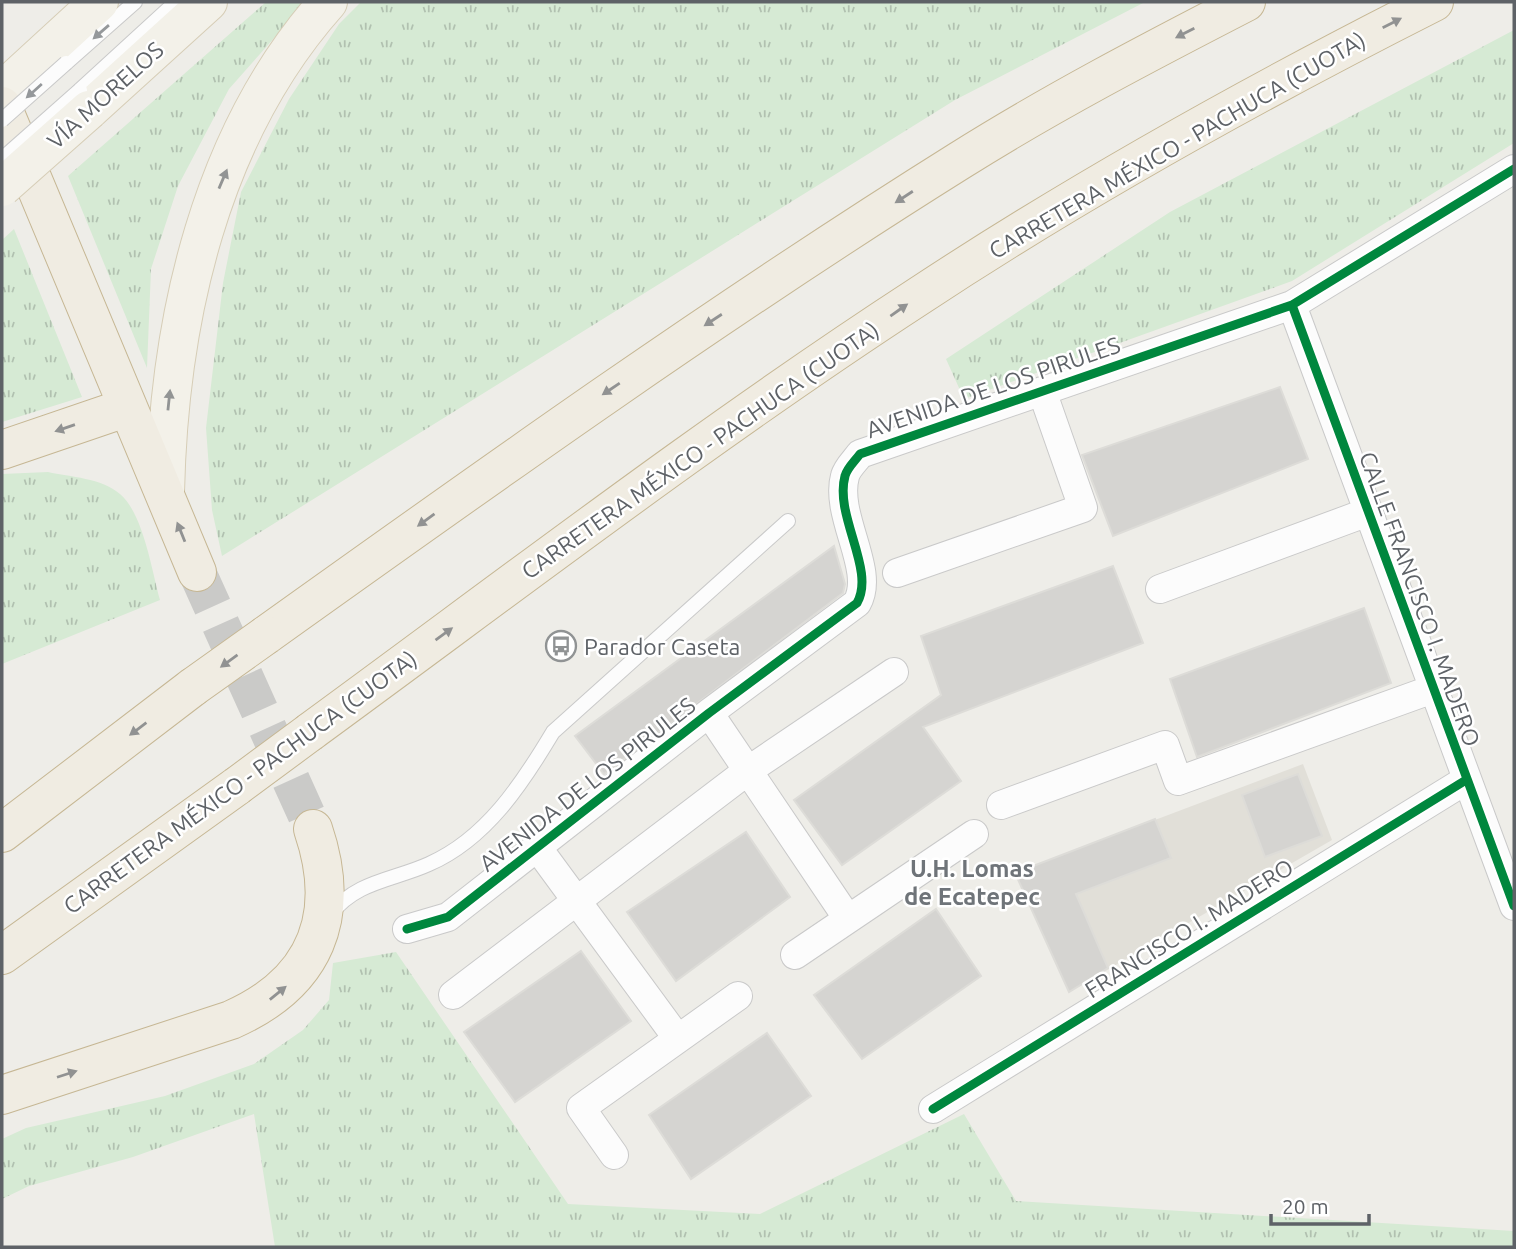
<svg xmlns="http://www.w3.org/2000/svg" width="1516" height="1249" viewBox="0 0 1516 1249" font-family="Ubuntu,sans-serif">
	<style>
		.education { fill: #e1dfd8 }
		.grass { fill: url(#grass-tufts) }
		.building { fill: #d5d4d1; stroke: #dddcd8; stroke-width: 2 }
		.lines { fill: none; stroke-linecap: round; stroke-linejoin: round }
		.motorway-tunnel { stroke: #cacac8; stroke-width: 38; stroke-dasharray: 38 19; stroke-linecap: butt }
		.service-casing { stroke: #c9c9c9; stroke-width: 16 }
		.minor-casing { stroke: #c9c9c9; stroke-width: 30 }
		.primary-casing { stroke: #d6cdb6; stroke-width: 40 }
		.motorway-casing { stroke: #c6b794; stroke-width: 40 }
		.service { stroke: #fcfcfc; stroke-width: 14 }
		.minor { stroke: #fcfcfc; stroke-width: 28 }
		.primary { stroke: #f3f1e9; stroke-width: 38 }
		.motorway { stroke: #f0ece2; stroke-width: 38 }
		.service-bridge-casing { stroke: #c9c9c9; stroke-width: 16; stroke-linecap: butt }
		.primary-bridge-casing { stroke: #d6cdb6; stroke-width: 40; stroke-linecap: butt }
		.motorway-bridge-casing { stroke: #c6b794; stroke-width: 40; stroke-linecap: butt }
		.service-bridge { stroke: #fcfcfc; stroke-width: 14 }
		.primary-bridge { stroke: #f3f1e9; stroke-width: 38 }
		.motorway-bridge { stroke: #f0ece2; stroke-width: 38 }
		.cycleway-casing { stroke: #fff; stroke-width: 13 }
		.cycleway { stroke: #00873e; stroke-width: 9 }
		.oneway { fill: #919292 }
		.oneway2 { fill: #95989b }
		.oneway3 { fill: #929494 }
		.labels { text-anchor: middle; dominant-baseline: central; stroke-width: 5; stroke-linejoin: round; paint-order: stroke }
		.street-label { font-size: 23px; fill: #5e6267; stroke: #fff }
		.poi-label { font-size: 23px; fill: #5e6267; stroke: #fff; text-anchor: start }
		.neighbourhood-label { font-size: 24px; font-weight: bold; fill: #6f7479; stroke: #fff }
	</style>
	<defs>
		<pattern id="grass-tufts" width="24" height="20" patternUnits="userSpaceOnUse" patternTransform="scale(1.75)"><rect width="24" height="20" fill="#d6ead4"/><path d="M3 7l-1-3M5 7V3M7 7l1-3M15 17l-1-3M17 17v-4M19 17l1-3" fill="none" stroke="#b1c1b0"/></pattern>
	</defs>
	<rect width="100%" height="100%" fill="#eeede8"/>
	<path class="education" d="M 1303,764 L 1332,840 L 1069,992 L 1015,873 Z"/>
	<path class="grass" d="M 266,2 L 306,2 L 229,89 L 178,186 L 151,269 L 147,368 L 68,176 Z
		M 361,2 L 1145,2 L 955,100 L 222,556 L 212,510 L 206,428 L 223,283 L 241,192 L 289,99 L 339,24 Z
		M 1514,30 L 1514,143 L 1292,281 L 964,399 L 946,359 L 1170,212 Z
		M 14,229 L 82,397 L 2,422 L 2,240 Z
		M 48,472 C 70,477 102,478 120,494 C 143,513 152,571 160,600 L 2,664 L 2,474 Z
		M 396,952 L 568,1204 L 760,1214 L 964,1114 L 1016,1201 L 1514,1231 L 1514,1247 L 275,1247 L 254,1114 L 133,1157 L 29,1186 L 2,1199 L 2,1139 L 26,1128 L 165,1096 L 254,1064 L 303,1030 L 329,1000 L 333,963 Z"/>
	<path class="building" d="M 1280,387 L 1308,459 L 1113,536 L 1082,455 Z
		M 834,546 L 845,584 L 843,593 L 604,774 L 575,736 Z
		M 1113,566 L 1143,643 L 923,727 L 961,781 L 842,865 L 794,800 L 941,695 L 921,636 Z
		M 1364,608 L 1391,683 L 1197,757 L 1170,679 Z
		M 1298,774 L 1322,836 L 1265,857 L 1242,795 Z
		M 1155,819 L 1171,858 L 1076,894 L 1108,968 L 1069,992 L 1015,873 Z
		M 746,832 L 790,897 L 676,981 L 627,912 Z
		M 936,909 L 981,976 L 862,1059 L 814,995 Z
		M 581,951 L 631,1021 L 515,1102 L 464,1032 Z
		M 767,1033 L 811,1096 L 691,1179 L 649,1115 Z"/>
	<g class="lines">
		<path class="motorway-tunnel" d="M 197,572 L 313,829"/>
		<g class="service-casing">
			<path id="service" d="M 66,63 L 135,2
				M 80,90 L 176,2
				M 331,914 C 356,881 394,880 429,864 C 486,839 522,784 553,732 L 788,521"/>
		</g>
		<g class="minor-casing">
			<path id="minor" d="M 1292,305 L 1514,906
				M 897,573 L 1083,508 L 1042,391
				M 1160,589 L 1368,512
				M 709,713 L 848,919
				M 1001,805 L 1165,745 L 1178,781 L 1433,689
				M 537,847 L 678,1039
				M 407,929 L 448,917 L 709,713 L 857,603 C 876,570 834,516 845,476 C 847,468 855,461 860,454 L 1292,305 L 1514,169
				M 795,955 L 974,834
				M 453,995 L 746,772 L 894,672
				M 933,1109 L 1466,780
				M 614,1155 L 581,1108 L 738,996"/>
		</g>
		<g class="primary-casing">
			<path id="primary" d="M 2,91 L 99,2
				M 89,110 L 208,2
				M 165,492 C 169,320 210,134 328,2"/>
		</g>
		<g class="motorway-casing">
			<path id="motorway" d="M 2,106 L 197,572
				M 2,450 L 128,407
				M 266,635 C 494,472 721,310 959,161 C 1051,103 1149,52 1246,2
				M 310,732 C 511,585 710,432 919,296 C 1084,187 1258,91 1434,2
				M 2,833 L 193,687
				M 2,955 L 237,786
				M 2,1095 L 231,1020 C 315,983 343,917 313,829"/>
		</g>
		<use href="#service" class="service"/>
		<use href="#minor" class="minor"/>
		<use href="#primary" class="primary"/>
		<use href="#motorway" class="motorway"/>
		<g class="service-bridge-casing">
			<path id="service-bridge" d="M 2,120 L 66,63
				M 2,159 L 80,90"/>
		</g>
		<g class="primary-bridge-casing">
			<path id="primary-bridge" d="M 2,187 L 89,110"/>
		</g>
		<g class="motorway-bridge-casing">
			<path id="motorway-bridge" d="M 193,687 L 266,635
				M 237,786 L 310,732"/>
		</g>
		<use href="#service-bridge" class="service-bridge"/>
		<use href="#primary-bridge" class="primary-bridge"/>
		<use href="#motorway-bridge" class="motorway-bridge"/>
		<g class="cycleway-casing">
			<path id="cycleway" d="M 1292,305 L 1514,906
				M 407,929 L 448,917 L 709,713 L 857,603 C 876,570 834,516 845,476 C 847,468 855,461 860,454 L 1292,305 L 1514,169
				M 933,1109 L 1466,780"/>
		</g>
		<use href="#cycleway" class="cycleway"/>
	</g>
	<defs><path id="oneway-solid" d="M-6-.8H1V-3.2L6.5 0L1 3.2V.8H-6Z" transform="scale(1.75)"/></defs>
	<g class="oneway">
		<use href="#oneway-solid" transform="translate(1392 23) rotate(-27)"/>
		<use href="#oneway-solid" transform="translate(1185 33) rotate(153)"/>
		<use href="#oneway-solid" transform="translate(904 197) rotate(147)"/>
		<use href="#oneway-solid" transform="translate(899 310) rotate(-35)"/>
		<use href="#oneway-solid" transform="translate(713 320) rotate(147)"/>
		<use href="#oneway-solid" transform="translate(611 389) rotate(146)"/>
		<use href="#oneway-solid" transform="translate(65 428) rotate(161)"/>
		<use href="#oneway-solid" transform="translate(426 520) rotate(144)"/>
		<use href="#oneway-solid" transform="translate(181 532) rotate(-112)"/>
		<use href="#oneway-solid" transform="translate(444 634) rotate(-36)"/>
		<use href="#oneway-solid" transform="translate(229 661) rotate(144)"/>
		<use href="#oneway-solid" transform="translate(138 729) rotate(143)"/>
		<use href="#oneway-solid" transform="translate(278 993) rotate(-39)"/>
		<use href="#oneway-solid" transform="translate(67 1074) rotate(-18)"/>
	</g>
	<g class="oneway2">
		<use href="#oneway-solid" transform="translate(101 32) rotate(139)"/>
		<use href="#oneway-solid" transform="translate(34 91) rotate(138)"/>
	</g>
	<g class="oneway3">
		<use href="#oneway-solid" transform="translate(223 179) rotate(-67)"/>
		<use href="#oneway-solid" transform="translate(169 400) rotate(-84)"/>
	</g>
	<defs>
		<g id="bus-ring" transform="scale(1.575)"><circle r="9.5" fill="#fff" stroke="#909394" stroke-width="1.5"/><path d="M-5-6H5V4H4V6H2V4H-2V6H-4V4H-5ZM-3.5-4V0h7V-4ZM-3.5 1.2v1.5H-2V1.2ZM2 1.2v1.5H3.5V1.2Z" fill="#909394"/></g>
	</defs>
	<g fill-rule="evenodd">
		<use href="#bus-ring" x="561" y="646"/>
	</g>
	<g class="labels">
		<g class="street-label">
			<text transform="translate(105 95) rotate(-42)">VÍA MORELOS</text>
			<text transform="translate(1177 145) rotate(-30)">CARRETERA MÉXICO - PACHUCA (CUOTA)</text>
			<text transform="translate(993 387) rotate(-19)">AVENIDA DE LOS PIRULES</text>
			<text transform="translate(700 450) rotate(-35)">CARRETERA MÉXICO - PACHUCA (CUOTA)</text>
			<text transform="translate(1420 599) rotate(70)">CALLE FRANCISCO I. MADERO</text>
			<text transform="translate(240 782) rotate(-36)">CARRETERA MÉXICO - PACHUCA (CUOTA)</text>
			<text transform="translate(587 784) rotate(-38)">AVENIDA DE LOS PIRULES</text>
			<text transform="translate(1189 928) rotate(-32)">FRANCISCO I. MADERO</text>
		</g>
		<g class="poi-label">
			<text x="584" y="646">Parador Caseta</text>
		</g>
		<g class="neighbourhood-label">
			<text x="972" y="868">U.H. Lomas<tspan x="972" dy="28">de Ecatepec</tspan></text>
		</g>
	</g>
	<rect width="1516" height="1249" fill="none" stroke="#5e6267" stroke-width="7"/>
	<path d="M1271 1214v10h98v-10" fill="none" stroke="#5e6267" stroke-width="3.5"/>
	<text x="1282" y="1214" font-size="21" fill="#5e6267" stroke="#ffffff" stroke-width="5" paint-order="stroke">20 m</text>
</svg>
